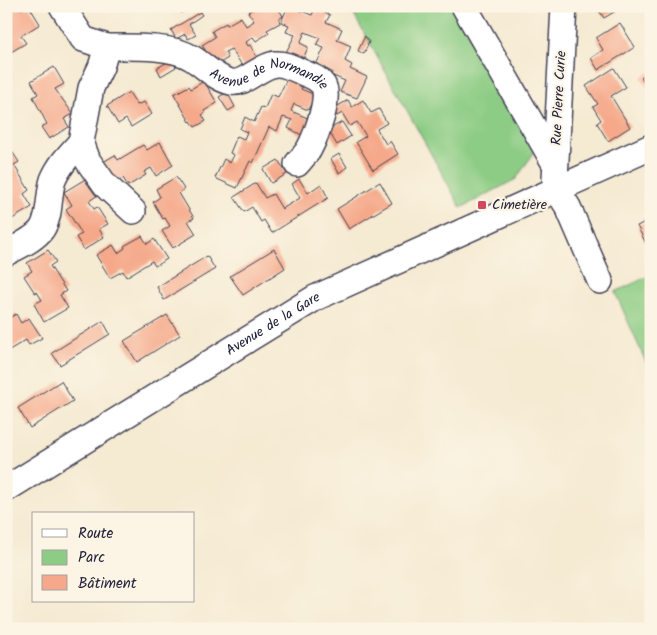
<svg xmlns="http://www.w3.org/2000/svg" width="657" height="635" viewBox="0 0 657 635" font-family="Kalam,sans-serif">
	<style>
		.green { fill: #8ccc84; stroke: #577760 }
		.building { fill: #f5a98a }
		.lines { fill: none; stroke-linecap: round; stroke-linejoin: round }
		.minor-casing { stroke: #424052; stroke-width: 28 }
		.minor { stroke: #fff; stroke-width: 25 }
		.poi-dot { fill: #d1495b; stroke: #fcf5e5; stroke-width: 2 }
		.labels { text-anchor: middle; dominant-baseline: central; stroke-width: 4.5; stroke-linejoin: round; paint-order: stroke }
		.street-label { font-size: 14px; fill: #22223b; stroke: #fcf5e5 }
		.poi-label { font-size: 14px; fill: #22223b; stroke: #fcf5e5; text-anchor: start }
	</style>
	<rect width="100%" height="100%" fill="#fcf5e5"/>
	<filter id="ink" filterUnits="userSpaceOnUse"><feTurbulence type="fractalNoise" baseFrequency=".02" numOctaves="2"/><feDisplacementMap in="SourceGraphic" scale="10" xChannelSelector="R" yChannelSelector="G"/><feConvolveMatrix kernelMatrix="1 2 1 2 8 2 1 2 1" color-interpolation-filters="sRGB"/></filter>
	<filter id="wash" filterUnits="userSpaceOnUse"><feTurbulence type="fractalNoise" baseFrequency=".0096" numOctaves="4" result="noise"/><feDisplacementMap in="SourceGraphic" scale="20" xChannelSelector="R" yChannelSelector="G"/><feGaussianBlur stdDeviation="1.12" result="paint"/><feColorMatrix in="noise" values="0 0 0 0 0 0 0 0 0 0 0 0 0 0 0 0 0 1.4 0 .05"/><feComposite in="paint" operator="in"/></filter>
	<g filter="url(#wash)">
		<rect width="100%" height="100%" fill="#f5ead2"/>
		<path class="green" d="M 349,6 L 452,6 L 537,148 L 516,179 L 461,208 Z
			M 651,275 L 651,374 L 615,292 Z"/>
		<g id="blocks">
			<path class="building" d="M 18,6 L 21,9 L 29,6 L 40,24 L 21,36 L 26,43 L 6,55 L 6,13 Z
				M 177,6 L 191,6 L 181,13 Z
				M 258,6 L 277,6 L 283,16 L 279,19 L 280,23 L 267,30 L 269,33 L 256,41 L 253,37 L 246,42 L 248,46 L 250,45 L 258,59 L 244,68 L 231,49 L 225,52 L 228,58 L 215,66 L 202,45 L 215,37 L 212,31 L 226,23 L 227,25 L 241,17 L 246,26 L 254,21 L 248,12 Z
				M 288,6 L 312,15 L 315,8 L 330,15 L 326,22 L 342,29 L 337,40 L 351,46 L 345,61 L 352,65 L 350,69 L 367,77 L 357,98 L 340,92 L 345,81 L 331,75 L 332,72 L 324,68 L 323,71 L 315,67 L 324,48 L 316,45 L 320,38 L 305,32 L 300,43 L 308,47 L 302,62 L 285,54 L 295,35 L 286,32 L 289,25 L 281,22 Z
				M 596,6 L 617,6 L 619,9 L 604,18 Z
				M 200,12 L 202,15 L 189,24 L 196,35 L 188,39 L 185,34 L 176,39 L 171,30 Z
				M 620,23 L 635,47 L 598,70 L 591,58 L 603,50 L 596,38 Z
				M 365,36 L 369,42 L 364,54 L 358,51 Z
				M 171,60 L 176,67 L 161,76 L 157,68 Z
				M 54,67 L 64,84 L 55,89 L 73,114 L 64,119 L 69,127 L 49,139 L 41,127 L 47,124 L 33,97 L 38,94 L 31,81 Z
				M 614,68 L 626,87 L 611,96 L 630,127 L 608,141 L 597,123 L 601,120 L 593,107 L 598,104 L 586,86 Z
				M 651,71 L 651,94 L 641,77 Z
				M 289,75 L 305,81 L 301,89 L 315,95 L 308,110 L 294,104 L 291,111 L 310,119 L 302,135 L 288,128 L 292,120 L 283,117 L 277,131 L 269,127 L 253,163 L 250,161 L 237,188 L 215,178 L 224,159 L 230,163 L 234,155 L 230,153 L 237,136 L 244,139 L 247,132 L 240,129 L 245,117 L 254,122 L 261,107 L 265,108 L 271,94 L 278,97 Z
				M 204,81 L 217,103 L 204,111 L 205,113 L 202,115 L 206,121 L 195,127 L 191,121 L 190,122 L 174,94 L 189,86 L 191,89 Z
				M 129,92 L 137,105 L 144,102 L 152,114 L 131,127 L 126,119 L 118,124 L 107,106 Z
				M 227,92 L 235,107 L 228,111 L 219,97 Z
				M 348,100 L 352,107 L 363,100 L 371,113 L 379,109 L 387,123 L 377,129 L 386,144 L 390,141 L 398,154 L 373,170 L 356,142 L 366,136 L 357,122 L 350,126 L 342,113 L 337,116 L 333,109 Z
				M 342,122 L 351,136 L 337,145 L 328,130 Z
				M 160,142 L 173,165 L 156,176 L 151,168 L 144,172 L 146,175 L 128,186 L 123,178 L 115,182 L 103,162 L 115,155 L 118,160 L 143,145 L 147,150 Z
				M 11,150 L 19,162 L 14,165 L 29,190 L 24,194 L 32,207 L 9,221 L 6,217 L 6,153 Z
				M 339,154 L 347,167 L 339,173 L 331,159 Z
				M 278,160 L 287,174 L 271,183 L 263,169 Z
				M 176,177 L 184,189 L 179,193 L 194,218 L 188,221 L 196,234 L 173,248 L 162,231 L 170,226 L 165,218 L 163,219 L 153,202 L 160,197 L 156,189 Z
				M 87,178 L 98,195 L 89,201 L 94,209 L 97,207 L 108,224 L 99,229 L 104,237 L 84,250 L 76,237 L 82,234 L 66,209 L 72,205 L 64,192 Z
				M 299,179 L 308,193 L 321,184 L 328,198 L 272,233 L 264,220 L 261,222 L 252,207 L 244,212 L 234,197 L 256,183 L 265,198 L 273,194 L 282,209 L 300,198 L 292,184 Z
				M 380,182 L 392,203 L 349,229 L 337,209 Z
				M 651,219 L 651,248 L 649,249 L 637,226 Z
				M 142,236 L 147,244 L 154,239 L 167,259 L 155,266 L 152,261 L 126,277 L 123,271 L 110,278 L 96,255 L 113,245 L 118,253 L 125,248 L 124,246 Z
				M 274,249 L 285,268 L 243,295 L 230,276 Z
				M 48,250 L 56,262 L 50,266 L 66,291 L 60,295 L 68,308 L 44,322 L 34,304 L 42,300 L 37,292 L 35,293 L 24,276 L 32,271 L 27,263 Z
				M 207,256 L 215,269 L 164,300 L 157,287 Z
				M 16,314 L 21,323 L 29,318 L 42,338 L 29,345 L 26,340 L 6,352 L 6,320 Z
				M 167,315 L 180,335 L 137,362 L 124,341 Z
				M 103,321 L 110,334 L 60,365 L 52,353 Z
				M 61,381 L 73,401 L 30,428 L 18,408 Z"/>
		</g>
	</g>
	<g filter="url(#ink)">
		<use href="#blocks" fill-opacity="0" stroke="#424052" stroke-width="1"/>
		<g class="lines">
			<g class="minor-casing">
				<g id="minor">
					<path d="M 62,6 L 83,39 L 107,47"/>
					<path d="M 464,6 L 555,164"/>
					<path d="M 564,6 L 555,179 L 557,190 L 568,207 L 600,281"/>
					<path id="s1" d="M 133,211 L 105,185 L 88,161 L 81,142 L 91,88 L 101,67 L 107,47 C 131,47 171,45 192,58 C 205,66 216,79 231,82 C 244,85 260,66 275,64 C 285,63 295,69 304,73 C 311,76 318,78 323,85 C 331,97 316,136 309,149 C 306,154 301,159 297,164"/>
					<path d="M 6,253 C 17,247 34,240 42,229 C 51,215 48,195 53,180 C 59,165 71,153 81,142"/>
					<path id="s2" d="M 6,489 L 315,298 L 651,147"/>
				</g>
			</g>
			<use href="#minor" class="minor"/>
		</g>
	</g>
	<rect class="poi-dot" x="477" y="200" width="10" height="10" rx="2.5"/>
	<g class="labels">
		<g class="street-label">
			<text stroke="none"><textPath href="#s1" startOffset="361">Avenue de Normandie</textPath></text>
			<text transform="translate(559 98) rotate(-87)">Rue Pierre Curie</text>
			<text stroke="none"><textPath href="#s2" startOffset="314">Avenue de la Gare</textPath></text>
		</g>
		<g class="poi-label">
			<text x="492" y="205">Cimetière</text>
		</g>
	</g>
	<rect width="657" height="635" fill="none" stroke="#fcf5e5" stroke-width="25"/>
	<rect x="32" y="512" width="162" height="90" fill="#fcf5e5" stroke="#a5a1a1"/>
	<rect x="42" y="529" width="25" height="8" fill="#ffffff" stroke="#a5a1a1"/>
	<text x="78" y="538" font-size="15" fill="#22223b">Route</text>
	<rect x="42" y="550" width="25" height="15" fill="#8ccc84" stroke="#a5a1a1"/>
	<text x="78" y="562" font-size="15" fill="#22223b">Parc</text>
	<rect x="42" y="575" width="25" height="15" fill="#f5a98a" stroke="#a5a1a1"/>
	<text x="78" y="588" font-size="15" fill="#22223b">Bâtiment</text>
</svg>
